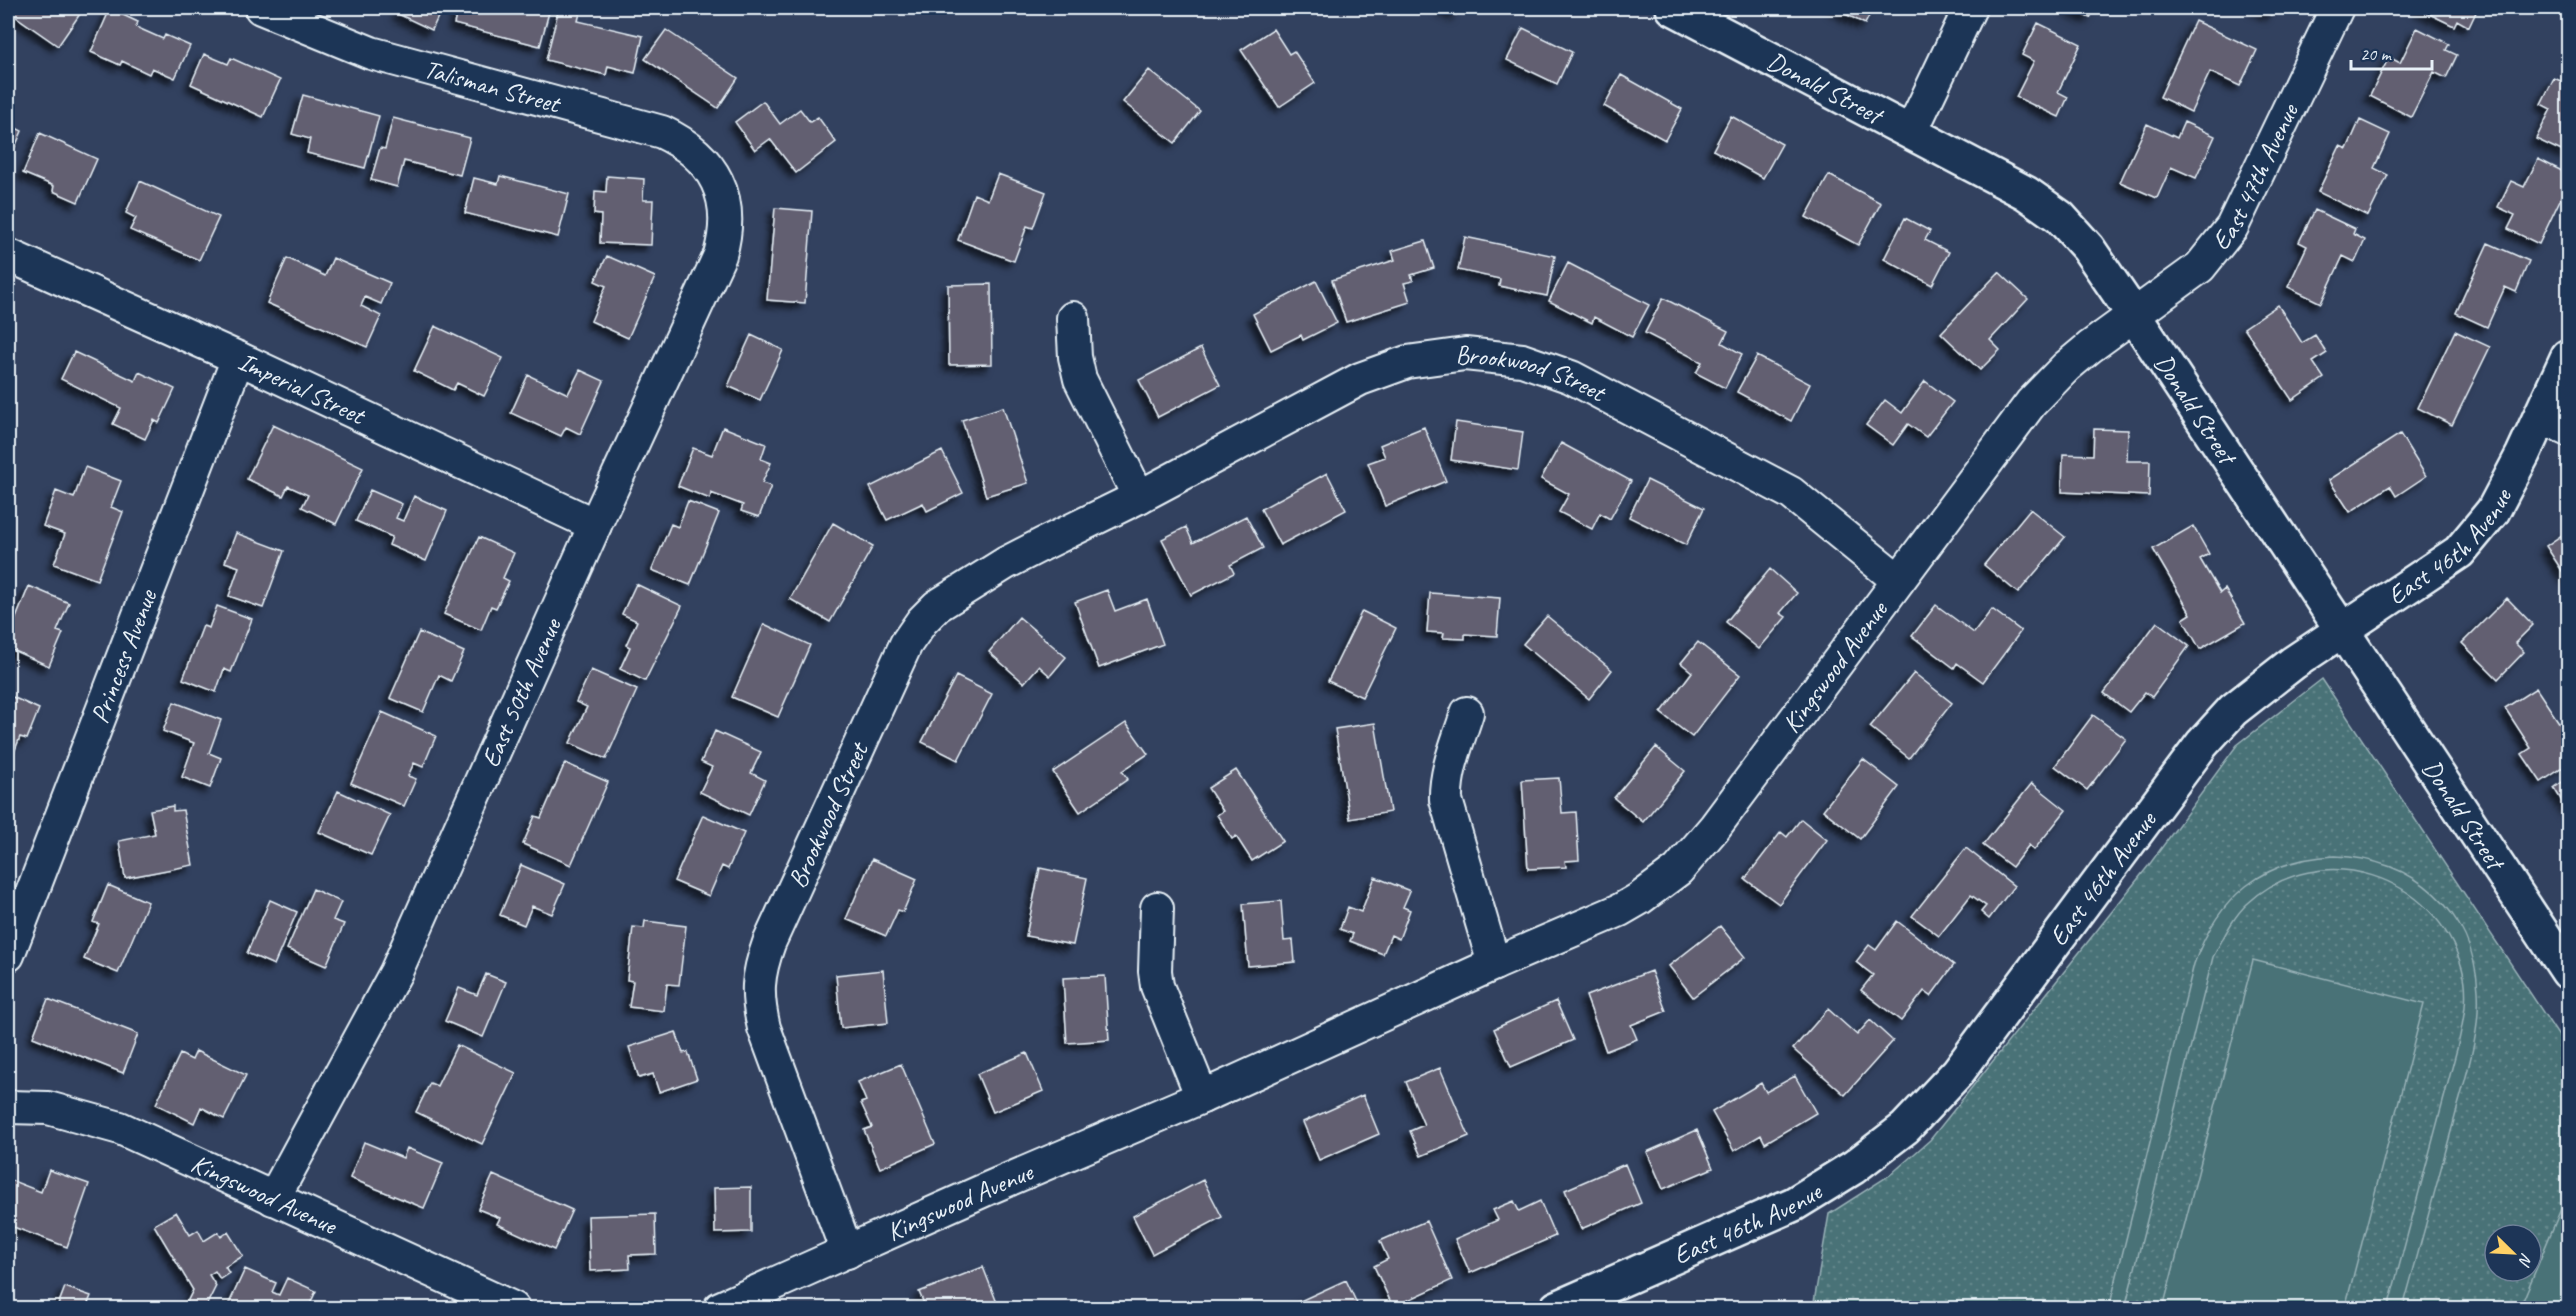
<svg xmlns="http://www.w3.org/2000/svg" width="2576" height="1316" viewBox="0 0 2576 1316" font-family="Caveat,sans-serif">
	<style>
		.park { fill: url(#park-dots); stroke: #99b2b8; stroke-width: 1.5; fill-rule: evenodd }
		.pitch { fill: #4a7277; stroke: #99b2b8; stroke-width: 1.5 }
		.building { fill: #625e71; stroke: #e8f1f8; stroke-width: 1.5; filter: url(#shadow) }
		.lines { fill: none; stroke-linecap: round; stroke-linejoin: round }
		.street-casing { stroke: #e8f1f8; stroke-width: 36 }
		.secondary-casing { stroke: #e8f1f8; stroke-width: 38 }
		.street { stroke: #1d3557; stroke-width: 32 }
		.secondary { stroke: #1d3557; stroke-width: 33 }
		.labels { text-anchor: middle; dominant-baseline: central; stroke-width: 5; stroke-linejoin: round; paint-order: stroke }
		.street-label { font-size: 26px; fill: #e8f1f8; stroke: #1d3557 }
	</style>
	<defs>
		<pattern id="park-dots" width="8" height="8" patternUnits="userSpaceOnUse" patternTransform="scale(1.5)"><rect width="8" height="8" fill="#4a7277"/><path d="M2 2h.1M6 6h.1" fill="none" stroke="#64878b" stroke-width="1.8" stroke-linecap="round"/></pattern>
		<filter id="shadow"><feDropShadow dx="-5.5" dy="5.5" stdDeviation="3" flood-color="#0009"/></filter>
	</defs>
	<rect width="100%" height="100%" fill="#32415f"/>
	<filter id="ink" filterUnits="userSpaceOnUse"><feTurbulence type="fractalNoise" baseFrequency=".0167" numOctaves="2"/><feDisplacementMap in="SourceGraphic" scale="12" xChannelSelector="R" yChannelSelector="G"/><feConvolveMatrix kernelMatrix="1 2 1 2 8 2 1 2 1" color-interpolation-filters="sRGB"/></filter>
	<g filter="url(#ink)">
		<path class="park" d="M 2322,679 L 2568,1050 L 2568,1308 L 1813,1308 L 1829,1214 L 1890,1175 L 1930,1140 L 2149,865 L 2237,745 ZM 2495,1235 L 2531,1235 L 2531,1271 L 2495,1271 Z"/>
		<path class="pitch" d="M 2335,856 C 2413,858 2474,910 2478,991 C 2481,1036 2464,1081 2453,1124 C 2436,1186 2420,1247 2403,1308 L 2388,1308 L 2457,1049 C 2463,1023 2470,995 2462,968 C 2436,875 2320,836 2247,904 C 2232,918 2223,939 2213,957 L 2125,1308 L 2109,1308 L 2194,964 C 2218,897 2262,859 2335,856 Z
			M 2253,960 L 2424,1004 L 2345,1308 L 2163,1308 Z
			M 2568,1192 L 2568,1308 L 2520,1308 Z"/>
		<path class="building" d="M 8,8 L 76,8 L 82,11 L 58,46 L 8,11 Z
			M 401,8 L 442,8 L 432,30 L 398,14 Z
			M 458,8 L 529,8 L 549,12 L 540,46 L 454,24 Z
			M 559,8 L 581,9 L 578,21 L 643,36 L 635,73 L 608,66 L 606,75 L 546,60 Z
			M 1441,8 L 1459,8 L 1456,15 Z
			M 1834,8 L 1873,8 L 1865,24 Z
			M 2067,8 L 2095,8 L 2090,18 Z
			M 2255,8 L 2275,8 L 2271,15 Z
			M 2417,8 L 2478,8 L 2469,27 L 2457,20 L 2454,26 Z
			M 110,9 L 138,22 L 136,27 L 163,39 L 165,35 L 190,46 L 175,78 L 152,68 L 149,74 L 122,61 L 120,65 L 91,52 Z
			M 2195,21 L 2257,50 L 2240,86 L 2210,72 L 2191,112 L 2160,97 Z
			M 2038,23 L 2081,44 L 2058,92 L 2068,97 L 2059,117 L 2016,97 L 2034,61 L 2022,55 Z
			M 1523,28 L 1572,52 L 1557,84 L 1507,60 Z
			M 2417,28 L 2449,44 L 2446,50 L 2457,55 L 2446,78 L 2434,72 L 2411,117 L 2370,96 L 2389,57 L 2400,63 Z
			M 1273,29 L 1289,54 L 1294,51 L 1315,83 L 1279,107 L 1241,50 Z
			M 666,30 L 738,78 L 718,108 L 645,59 Z
			M 204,54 L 228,64 L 231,58 L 280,80 L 263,117 L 191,84 Z
			M 1149,70 L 1200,111 L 1175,143 L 1123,102 Z
			M 2568,70 L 2568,154 L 2536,139 L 2551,109 L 2541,104 L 2554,78 L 2563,82 Z
			M 1621,75 L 1682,109 L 1665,140 L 1604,106 Z
			M 303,95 L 379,116 L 365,168 L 307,153 L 310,139 L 292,134 Z
			M 763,101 L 780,124 L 800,109 L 810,122 L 818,117 L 836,142 L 796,173 L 770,139 L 755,150 L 735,122 Z
			M 1731,116 L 1782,144 L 1763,178 L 1713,150 Z
			M 393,118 L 470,138 L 460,175 L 404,161 L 397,187 L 371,180 L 380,148 L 385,149 Z
			M 2360,120 L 2390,134 L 2374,168 L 2388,175 L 2368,216 L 2318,192 L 2340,146 L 2347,149 Z
			M 2184,122 L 2215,136 L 2196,178 L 2171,167 L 2157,198 L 2120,182 L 2147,124 L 2177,138 Z
			M 8,124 L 22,131 L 8,163 Z
			M 40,133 L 97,159 L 78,202 L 53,191 L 54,186 L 23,173 Z
			M 2538,159 L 2568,174 L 2568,183 L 2539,244 L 2508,229 L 2515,215 L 2498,207 L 2511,181 L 2524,187 Z
			M 998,174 L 1046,192 L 1033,228 L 1027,226 L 1014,261 L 958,240 L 974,194 L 988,200 Z
			M 1829,175 L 1881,203 L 1858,245 L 1806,217 Z
			M 500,176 L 569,194 L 558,237 L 465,213 L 474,178 L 498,184 Z
			M 607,176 L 644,179 L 643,200 L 653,200 L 651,245 L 600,243 L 601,215 L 594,214 L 595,191 L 606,192 Z
			M 140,181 L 219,217 L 199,260 L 130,230 L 136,218 L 126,213 Z
			M 775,208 L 812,211 L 805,303 L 767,300 Z
			M 2315,210 L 2355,229 L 2353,234 L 2365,240 L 2355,262 L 2343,256 L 2321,303 L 2288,287 L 2307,246 L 2299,242 Z
			M 1905,218 L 1930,231 L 1925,240 L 1949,252 L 1932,285 L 1884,259 Z
			M 1465,237 L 1555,256 L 1547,296 L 1499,286 L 1500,279 L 1458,270 Z
			M 1425,241 L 1434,268 L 1411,275 L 1413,281 L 1404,283 L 1410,302 L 1346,322 L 1332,280 L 1395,260 L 1392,251 Z
			M 2488,243 L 2529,261 L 2516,292 L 2505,287 L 2487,327 L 2456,313 Z
			M 607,256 L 655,277 L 628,338 L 591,321 L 606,286 L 595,281 Z
			M 287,258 L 325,276 L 333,258 L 390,283 L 381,304 L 365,297 L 361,306 L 381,316 L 367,347 L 267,303 Z
			M 1568,263 L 1649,305 L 1632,337 L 1594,317 L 1592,323 L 1549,301 Z
			M 1999,272 L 2028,299 L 1990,340 L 2000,350 L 1980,370 L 1941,333 Z
			M 1316,281 L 1337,323 L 1303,340 L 1301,335 L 1271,350 L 1253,314 Z
			M 991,284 L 992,364 L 949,365 L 948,285 Z
			M 1663,298 L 1728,331 L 1722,343 L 1742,354 L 1725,388 L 1696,373 L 1702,362 L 1645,333 Z
			M 2278,305 L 2302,343 L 2315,335 L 2327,353 L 2313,362 L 2324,378 L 2292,400 L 2244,328 Z
			M 435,326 L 503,358 L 484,396 L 457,383 L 453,390 L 414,371 Z
			M 2455,331 L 2490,347 L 2452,425 L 2418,408 Z
			M 751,335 L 783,350 L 760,400 L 728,386 Z
			M 1201,348 L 1220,385 L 1158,417 L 1139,380 Z
			M 74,352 L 135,381 L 139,372 L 175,389 L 159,423 L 154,420 L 145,439 L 113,424 L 121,408 L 61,379 Z
			M 1757,356 L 1810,384 L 1791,421 L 1737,392 Z
			M 580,370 L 604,381 L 580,434 L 566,427 L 561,436 L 511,413 L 528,375 L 568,394 Z
			M 1925,381 L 1953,402 L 1926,437 L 1908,424 L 1893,445 L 1866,425 L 1885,400 L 1902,413 Z
			M 1003,407 L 1028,483 L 986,496 L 962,420 Z
			M 1456,422 L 1523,432 L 1518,470 L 1451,460 Z
			M 273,425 L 363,468 L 336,524 L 302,507 L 308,495 L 288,486 L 283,496 L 247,479 Z
			M 723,427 L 766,444 L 761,459 L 771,463 L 762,483 L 771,486 L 759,517 L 741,511 L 743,505 L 711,493 L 710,499 L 678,486 L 693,448 L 712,455 Z
			M 1424,427 L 1446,481 L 1385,506 L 1368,463 L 1385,457 L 1380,445 Z
			M 2094,429 L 2128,430 L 2127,461 L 2150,461 L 2149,496 L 2062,492 L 2063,454 L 2093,455 Z
			M 2400,434 L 2426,476 L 2396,496 L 2390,486 L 2350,512 L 2329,480 Z
			M 1561,443 L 1631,481 L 1610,519 L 1600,513 L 1592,529 L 1559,512 L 1569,494 L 1541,479 Z
			M 942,451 L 963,493 L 927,511 L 923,503 L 887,520 L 870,487 Z
			M 85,467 L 121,481 L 111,507 L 123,512 L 97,580 L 54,564 L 65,534 L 43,526 L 56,491 L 74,498 Z
			M 1327,473 L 1346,510 L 1280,545 L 1261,509 Z
			M 1647,480 L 1704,508 L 1686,545 L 1629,517 Z
			M 370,490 L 402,504 L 396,518 L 403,521 L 414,496 L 447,511 L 426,561 L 389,545 L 392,537 L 356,521 Z
			M 688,501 L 719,513 L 690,585 L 652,570 L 671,524 L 678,527 Z
			M 2030,509 L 2065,537 L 2018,593 L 1984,565 Z
			M 1246,516 L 1263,548 L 1230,565 L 1234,573 L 1191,595 L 1162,539 L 1186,527 L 1193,543 Z
			M 833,523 L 873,546 L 830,622 L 790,599 Z
			M 2193,526 L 2209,554 L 2200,559 L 2220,593 L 2225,589 L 2245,623 L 2200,649 L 2183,619 L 2191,614 L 2153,549 Z
			M 2568,531 L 2568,580 L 2546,546 Z
			M 236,533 L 284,551 L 263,608 L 229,596 L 239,567 L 225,562 Z
			M 479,537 L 514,553 L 503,578 L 509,581 L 496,608 L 491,606 L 481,630 L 444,614 Z
			M 1770,569 L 1797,593 L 1780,613 L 1786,617 L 1759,649 L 1726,622 Z
			M 636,584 L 682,606 L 645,681 L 620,669 L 630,647 L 626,645 L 637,621 L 622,614 Z
			M 29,586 L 69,603 L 57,631 L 63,633 L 49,666 L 8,648 L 8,638 Z
			M 1107,590 L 1115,611 L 1147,599 L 1163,644 L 1099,668 L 1075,602 Z
			M 1430,593 L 1500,598 L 1497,636 L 1465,634 L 1465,639 L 1443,638 L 1444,633 L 1427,632 Z
			M 2507,598 L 2533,625 L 2515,643 L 2524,652 L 2498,679 L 2462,643 Z
			M 1936,605 L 1974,633 L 1992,609 L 2021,631 L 1983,682 L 1957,663 L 1954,668 L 1912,636 Z
			M 217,606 L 252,619 L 231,672 L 224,669 L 216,692 L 183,679 L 203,626 L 209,628 Z
			M 1362,611 L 1396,628 L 1362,697 L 1328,681 Z
			M 1547,616 L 1612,670 L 1589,699 L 1523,644 Z
			M 1019,617 L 1066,657 L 1050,676 L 1039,666 L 1024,683 L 989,652 Z
			M 2157,622 L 2189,646 L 2152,697 L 2145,692 L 2129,712 L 2104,693 Z
			M 764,624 L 810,645 L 778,717 L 732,697 Z
			M 419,632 L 464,652 L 451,681 L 439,675 L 423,712 L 390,698 Z
			M 1698,642 L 1740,675 L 1692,737 L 1661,713 L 1692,672 L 1681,663 Z
			M 591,670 L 637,690 L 606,759 L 570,743 L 587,707 L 576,702 Z
			M 1914,673 L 1952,703 L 1909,758 L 1870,727 Z
			M 956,676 L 992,694 L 958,760 L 922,742 Z
			M 2536,688 L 2568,736 L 2568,764 L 2541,782 L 2522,754 L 2531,748 L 2505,708 Z
			M 8,695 L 39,709 L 27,739 L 20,737 L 8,768 Z
			M 174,702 L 221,720 L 209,753 L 221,758 L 210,788 L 182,777 L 194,743 L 163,731 Z
			M 382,712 L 436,736 L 423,767 L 414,763 L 408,776 L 416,779 L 404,806 L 351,783 Z
			M 2093,715 L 2126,739 L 2087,790 L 2055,766 Z
			M 1126,723 L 1148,754 L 1122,771 L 1128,779 L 1080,812 L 1053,772 Z
			M 1375,723 L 1390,812 L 1350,819 L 1335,729 Z
			M 715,731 L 761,752 L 751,773 L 765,780 L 749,815 L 700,792 L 712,767 L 701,762 Z
			M 1656,747 L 1685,771 L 1643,822 L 1614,798 Z
			M 1863,759 L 1899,787 L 1860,839 L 1823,810 Z
			M 565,763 L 608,782 L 571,865 L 523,844 L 535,816 L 541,818 Z
			M 1236,770 L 1283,841 L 1252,861 L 1236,836 L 1232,839 L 1217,815 L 1223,811 L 1208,788 Z
			M 1559,778 L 1562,813 L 1576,812 L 1579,860 L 1565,861 L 1566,867 L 1528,869 L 1522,780 Z
			M 2568,778 L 2568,811 L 2554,788 Z
			M 2032,783 L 2066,810 L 2034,850 L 2029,845 L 2012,867 L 1983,845 Z
			M 338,791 L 390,815 L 371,855 L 319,832 Z
			M 173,806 L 173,811 L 183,810 L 193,865 L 125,878 L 119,841 L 155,834 L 150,810 Z
			M 703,815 L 744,833 L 728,869 L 722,866 L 709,896 L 674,881 Z
			M 1801,819 L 1827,840 L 1779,904 L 1745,879 L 1781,832 L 1787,837 Z
			M 1966,848 L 2014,886 L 1989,919 L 1981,912 L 1986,906 L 1971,895 L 1939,936 L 1912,916 Z
			M 872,859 L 917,879 L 903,912 L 898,910 L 886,936 L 846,919 Z
			M 521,865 L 565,884 L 552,914 L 532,906 L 524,925 L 500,915 Z
			M 1040,868 L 1087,878 L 1073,945 L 1026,936 Z
			M 1375,877 L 1410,891 L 1403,907 L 1410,910 L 1399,939 L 1391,935 L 1383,954 L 1350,941 L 1353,934 L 1340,929 L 1348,907 L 1361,912 Z
			M 108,885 L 148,902 L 118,973 L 84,959 L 99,924 L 93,922 Z
			M 313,889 L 341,902 L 333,920 L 344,924 L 326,966 L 287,949 Z
			M 270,900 L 297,912 L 274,965 L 247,953 Z
			M 1281,901 L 1284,941 L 1293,940 L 1295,962 L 1248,966 L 1243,904 Z
			M 645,921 L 686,926 L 679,985 L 667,984 L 664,1011 L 629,1007 L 633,981 L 627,980 L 633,927 L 644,928 Z
			M 1897,921 L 1954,965 L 1931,996 L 1924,991 L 1901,1021 L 1861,990 L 1873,975 L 1856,962 L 1869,945 L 1876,950 Z
			M 1720,926 L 1745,957 L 1693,997 L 1669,966 Z
			M 883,970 L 888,1023 L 841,1028 L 836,975 Z
			M 1651,971 L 1666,1011 L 1631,1025 L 1637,1039 L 1606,1051 L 1586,996 Z
			M 486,974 L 506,982 L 483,1037 L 445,1021 L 459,988 L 477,995 Z
			M 1105,976 L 1109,1040 L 1067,1043 L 1063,978 Z
			M 48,999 L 138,1034 L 123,1073 L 33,1037 Z
			M 1556,1001 L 1573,1040 L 1511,1067 L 1494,1029 Z
			M 1828,1009 L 1857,1035 L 1870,1020 L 1893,1041 L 1845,1095 L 1793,1049 Z
			M 676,1032 L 683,1053 L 688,1052 L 697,1079 L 659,1092 L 653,1074 L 639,1078 L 629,1047 Z
			M 457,1045 L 516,1073 L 482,1144 L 416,1112 L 430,1083 L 437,1086 Z
			M 196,1051 L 246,1075 L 224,1119 L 201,1107 L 194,1123 L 156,1104 L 180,1054 L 192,1060 Z
			M 1027,1053 L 1043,1091 L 993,1112 L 977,1074 Z
			M 901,1064 L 935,1144 L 880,1168 L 864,1130 L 872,1127 L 861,1103 L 866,1101 L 858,1082 Z
			M 1440,1068 L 1469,1136 L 1421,1156 L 1410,1131 L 1424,1125 L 1406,1082 Z
			M 1795,1076 L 1816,1113 L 1765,1143 L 1761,1135 L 1734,1151 L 1712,1112 L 1761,1083 L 1766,1092 Z
			M 1363,1095 L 1379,1134 L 1319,1160 L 1303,1122 Z
			M 1697,1130 L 1713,1168 L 1663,1189 L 1647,1152 Z
			M 364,1142 L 403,1158 L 407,1148 L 443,1163 L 424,1208 L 350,1178 Z
			M 1625,1164 L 1641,1203 L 1581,1229 L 1565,1190 Z
			M 49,1170 L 89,1184 L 67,1247 L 8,1225 L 8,1179 L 41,1192 Z
			M 493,1175 L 572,1210 L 554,1250 L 497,1224 L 500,1218 L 478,1209 Z
			M 1203,1180 L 1222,1217 L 1152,1254 L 1133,1216 Z
			M 751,1187 L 751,1232 L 715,1233 L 714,1188 Z
			M 1514,1201 L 1519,1211 L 1540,1201 L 1555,1236 L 1470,1273 L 1455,1239 L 1498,1220 L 1493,1210 Z
			M 176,1212 L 190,1235 L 198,1230 L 204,1241 L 218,1232 L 221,1237 L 228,1232 L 243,1256 L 225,1267 L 229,1273 L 220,1279 L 215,1271 L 209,1275 L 216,1286 L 205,1308 L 184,1308 L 193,1290 L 154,1225 Z
			M 655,1214 L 656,1254 L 629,1255 L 630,1269 L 590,1271 L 588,1216 Z
			M 1426,1221 L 1452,1280 L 1393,1307 L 1374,1266 L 1388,1259 L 1380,1241 Z
			M 983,1267 L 999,1308 L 926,1308 L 919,1292 Z
			M 245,1269 L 276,1283 L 272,1292 L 279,1295 L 287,1278 L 316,1291 L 308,1308 L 227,1308 Z
			M 1346,1280 L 1359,1308 L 1285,1308 Z
			M 65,1287 L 91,1296 L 86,1308 L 57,1308 Z"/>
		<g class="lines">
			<g class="street-casing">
				<g id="street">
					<path id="s1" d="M 261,8 L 371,53 L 662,132 C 715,157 736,198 720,255 L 595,525 L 396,972 L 273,1199"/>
					<path d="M 1911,132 L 1970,8"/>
					<path id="s2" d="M 8,255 L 238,358 L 595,525"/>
					<path d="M 1073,318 L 1075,357 L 1080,379 L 1139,497"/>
					<path d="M 2540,417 L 2568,430"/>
					<path d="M 1467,713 C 1458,742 1445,770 1446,800 L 1494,964"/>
					<path d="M 1157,908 L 1155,971 L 1157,986 L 1202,1097"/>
					<path id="s3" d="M 8,955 L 238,358"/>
					<path id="s4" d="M 8,1107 L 48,1108 L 120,1128 L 513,1308"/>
					<path id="s5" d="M 847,1252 L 764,1028 C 756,994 757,976 769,943 L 906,644 L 922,621 L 937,606 L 1006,563 L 1043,544 L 1139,497 L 1360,379 L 1407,362 L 1465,354 L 1522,360 L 1571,377 L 1791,493 L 1898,580"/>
					<path id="s6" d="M 720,1308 L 989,1188 L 1202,1097 L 1494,964 L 1620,910 L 1639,899 L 1678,870 L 1714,828 L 2031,403 L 2066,367 L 2090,347 L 2200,267 L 2232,227 L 2337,8"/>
				</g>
			</g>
			<g class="secondary-casing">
				<g id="secondary">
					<path id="s7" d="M 1673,8 L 2026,193 L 2060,217 L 2088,248 L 2133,314 L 2568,972"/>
					<path id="s8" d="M 1557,1308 L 1794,1204 L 1854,1167 L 1905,1128 L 1958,1072 L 2202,744 L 2233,710 L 2293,663 L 2459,552 L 2493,511 L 2523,454 L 2568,356"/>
				</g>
			</g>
			<use href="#street" class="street"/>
			<use href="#secondary" class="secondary"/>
		</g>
	</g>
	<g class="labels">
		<g class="street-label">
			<text stroke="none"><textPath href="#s1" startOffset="244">Talisman Street</textPath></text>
			<text stroke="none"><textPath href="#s7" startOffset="171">Donald Street</textPath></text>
			<text stroke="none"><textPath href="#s6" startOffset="1964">East 47th Avenue</textPath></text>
			<text stroke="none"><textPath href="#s5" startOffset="1360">Brookwood Street</textPath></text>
			<text stroke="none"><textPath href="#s2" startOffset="322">Imperial Street</textPath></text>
			<text stroke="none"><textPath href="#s7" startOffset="675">Donald Street</textPath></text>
			<text stroke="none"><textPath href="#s8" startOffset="1198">East 46th Avenue</textPath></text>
			<text stroke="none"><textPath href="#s3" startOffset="320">Princess Avenue</textPath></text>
			<text stroke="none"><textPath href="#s6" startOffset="1311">Kingswood Avenue</textPath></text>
			<text transform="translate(521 693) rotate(-66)">East 50th Avenue</text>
			<text stroke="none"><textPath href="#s7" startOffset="1161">Donald Street</textPath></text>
			<text stroke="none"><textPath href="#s5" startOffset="466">Brookwood Street</textPath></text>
			<text stroke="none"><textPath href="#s8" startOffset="712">East 46th Avenue</textPath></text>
			<text stroke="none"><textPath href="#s4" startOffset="273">Kingswood Avenue</textPath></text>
			<text stroke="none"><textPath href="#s6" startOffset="262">Kingswood Avenue</textPath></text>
			<text stroke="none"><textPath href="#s8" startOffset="208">East 46th Avenue</textPath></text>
		</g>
	</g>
	<rect width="2576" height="1316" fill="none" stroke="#1d3557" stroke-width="30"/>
	<rect x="15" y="15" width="2546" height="1286" fill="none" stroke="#e8f1f8" stroke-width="2" filter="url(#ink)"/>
	<g transform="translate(2513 1253) rotate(114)"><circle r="28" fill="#1d3557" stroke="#6e8097" stroke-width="1.5"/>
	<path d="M0-4.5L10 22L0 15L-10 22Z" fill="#ffd166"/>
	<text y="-9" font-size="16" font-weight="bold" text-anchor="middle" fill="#e8f1f8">N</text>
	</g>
	<path d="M2351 60v9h81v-9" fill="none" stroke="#e8f1f8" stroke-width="3"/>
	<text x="2360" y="60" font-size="18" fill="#e8f1f8" stroke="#1d3557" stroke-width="4.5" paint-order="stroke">20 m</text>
</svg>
